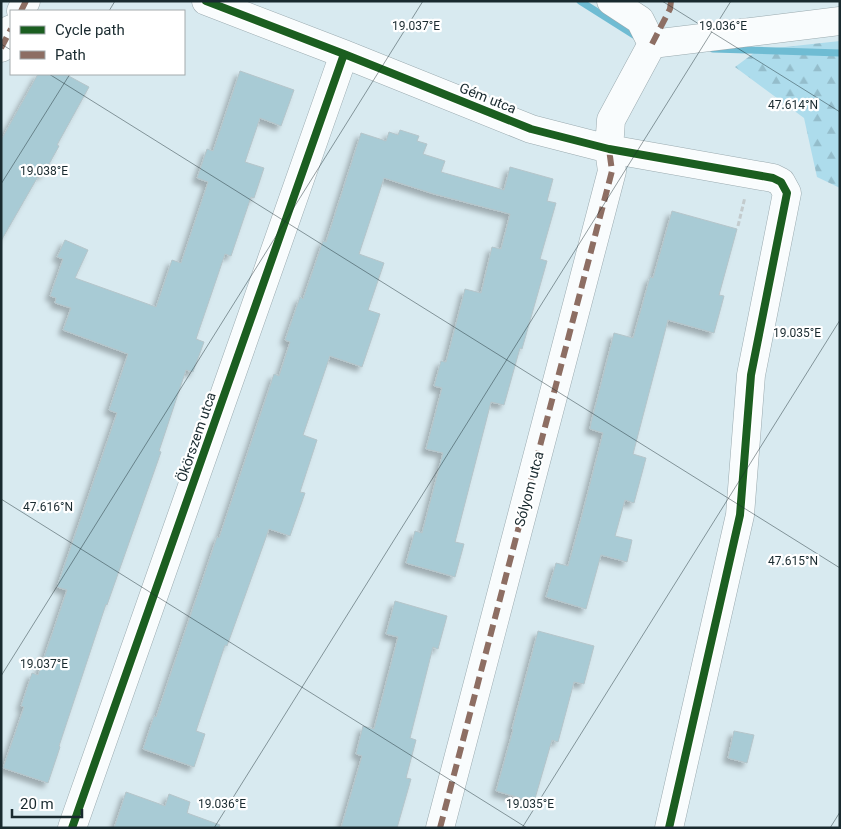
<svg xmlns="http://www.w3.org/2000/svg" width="841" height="829" viewBox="0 0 841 829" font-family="Roboto,sans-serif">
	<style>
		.forest { fill: url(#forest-firs) }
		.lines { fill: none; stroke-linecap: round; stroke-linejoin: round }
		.stream { stroke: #6fbcd3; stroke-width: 7 }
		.building { fill: #a8cbd5; stroke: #b5c5ca; filter: url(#shadow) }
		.minor-casing { stroke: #9aaaaf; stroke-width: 29 }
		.path { stroke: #c3cbcd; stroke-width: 3; stroke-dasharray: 5 2.5; stroke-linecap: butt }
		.minor { stroke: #f9fcfd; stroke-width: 28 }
		.quiet { stroke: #8d6e63; stroke-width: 6; stroke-dasharray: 12 6; stroke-linecap: butt }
		.cycleway-casing { stroke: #fff; stroke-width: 11 }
		.cycleway { stroke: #1b5e20; stroke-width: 8 }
		.ticks { fill: none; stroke: #192a2f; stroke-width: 1; stroke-opacity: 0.45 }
		.labels { text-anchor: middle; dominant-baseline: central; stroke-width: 4.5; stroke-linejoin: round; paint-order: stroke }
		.street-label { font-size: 14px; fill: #192a2f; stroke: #fff }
		.ticks-label { font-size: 12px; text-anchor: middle; fill: #192a2f; stroke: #fff; stroke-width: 4.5; stroke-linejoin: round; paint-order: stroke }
	</style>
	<defs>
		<pattern id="forest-firs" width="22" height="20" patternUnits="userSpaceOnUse" patternTransform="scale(1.25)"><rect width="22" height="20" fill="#addcec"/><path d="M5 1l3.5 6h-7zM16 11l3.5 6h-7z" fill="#94bdcb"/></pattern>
		<filter id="shadow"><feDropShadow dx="-4.5" dy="4.5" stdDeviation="2.5" flood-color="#0004"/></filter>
	</defs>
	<rect width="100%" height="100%" fill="#d8eaf0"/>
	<path class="forest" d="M 840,41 L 840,188 L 817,177 L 804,118 L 735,67 L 758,50 Z"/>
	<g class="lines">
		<path class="stream" d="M 580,1 L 637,37
			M 713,49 L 840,53"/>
	</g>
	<path class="building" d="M 240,71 L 294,90 L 281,126 L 260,118 L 245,162 L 264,168 L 254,198 L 251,197 L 231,256 L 225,254 L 196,339 L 204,342 L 193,372 L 186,370 L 159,451 L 161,452 L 107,605 L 106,604 L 59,746 L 60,747 L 48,783 L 3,768 L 24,707 L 21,706 L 32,673 L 38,675 L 67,590 L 57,587 L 117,413 L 109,410 L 128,354 L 63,330 L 71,308 L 55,303 L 56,298 L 50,296 L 63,259 L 57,257 L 65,240 L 88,250 L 75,278 L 156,307 L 172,260 L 181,263 L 208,182 L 197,178 L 207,149 L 213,151 Z
		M 38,74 L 65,74 L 89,87 L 57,145 L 59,146 L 43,175 L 40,173 L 1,241 L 1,140 Z
		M 400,130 L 419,136 L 417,141 L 427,144 L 423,154 L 445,161 L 441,172 L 504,190 L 510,167 L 553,179 L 547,201 L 556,203 L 540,259 L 547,261 L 522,349 L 520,348 L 504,405 L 491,402 L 455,542 L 464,544 L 455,577 L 406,563 L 415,531 L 422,533 L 443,453 L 426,449 L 442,388 L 434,386 L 441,361 L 446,362 L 465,289 L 481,293 L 492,247 L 501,249 L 510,214 L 434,194 L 384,178 L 359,254 L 384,263 L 368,310 L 380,314 L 362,367 L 330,356 L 303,435 L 317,440 L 300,492 L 305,493 L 290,536 L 269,529 L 227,646 L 225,645 L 196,731 L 205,734 L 194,767 L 143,749 L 154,716 L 156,717 L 217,537 L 219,538 L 274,374 L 279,376 L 290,342 L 285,340 L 300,297 L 303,299 L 323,241 L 326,242 L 361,133 L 386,141 L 389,132 L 398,135 Z
		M 672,211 L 737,229 L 719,295 L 724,296 L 714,333 L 668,320 L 633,454 L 646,458 L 634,503 L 625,500 L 615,536 L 632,540 L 627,562 L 601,555 L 586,609 L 546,597 L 556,563 L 568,566 L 582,515 L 603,433 L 590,429 L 591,423 L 614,333 L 633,338 L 650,277 L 653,278 Z
		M 395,601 L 447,616 L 438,649 L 433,647 L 410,738 L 416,740 L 406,778 L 411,779 L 397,828 L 341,828 L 362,756 L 356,754 L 363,726 L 374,729 L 398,637 L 386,634 Z
		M 538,631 L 594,646 L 584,684 L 574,682 L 558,742 L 552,740 L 534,802 L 496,791 L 513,730 L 512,729 Z
		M 734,731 L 754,735 L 747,763 L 728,758 Z
		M 126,792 L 165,806 L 169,794 L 190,802 L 187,813 L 220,825 L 219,828 L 114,828 Z"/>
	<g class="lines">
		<g class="minor-casing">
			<path id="minor" d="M 206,1 L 344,54 L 531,129 L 609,149 L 773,178 L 781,182 L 787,193 L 751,375 L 740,515 L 669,828
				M 611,1 L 640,20 L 652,44
				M 21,11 L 26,1
				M 652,44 L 840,21
				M 1,48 L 11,29
				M 72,828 L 344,54
				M 440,828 L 612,171 L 609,149 L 611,120 L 652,44"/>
		</g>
		<path class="path" d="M 738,226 L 745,197"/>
		<use href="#minor" class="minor"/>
		<path class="quiet" d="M 21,11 L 26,1
			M 652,44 L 670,9 L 671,1
			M 1,48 L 11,29
			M 440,828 L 612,171 L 609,149"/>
		<g class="cycleway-casing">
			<path id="cycleway" d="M 206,1 L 344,54 L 531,129 L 609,149 L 773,178 L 781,182 L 787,193 L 751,375 L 740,515 L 669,828
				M 72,828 L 344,54"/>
		</g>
		<use href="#cycleway" class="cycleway"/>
	</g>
	<path class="ticks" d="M 662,1 L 840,112M 109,11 L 115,1M 1,44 L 11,50M 49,74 L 840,568M 1,184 L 70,74M 1,499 L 527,828M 1,676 L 423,1M 214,828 L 731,1M 522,828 L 840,320M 830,828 L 840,812"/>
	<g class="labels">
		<g class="street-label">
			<text transform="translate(488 98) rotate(22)">Gém utca</text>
			<text transform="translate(196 437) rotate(-71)">Ökörszem utca</text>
			<text transform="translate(529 489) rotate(-75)">Sólyom utca</text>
		</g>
	</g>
	<g class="ticks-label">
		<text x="416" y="30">19.037°E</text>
		<text x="723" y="30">19.036°E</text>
		<text x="793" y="109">47.614°N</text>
		<text x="44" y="175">19.038°E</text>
		<text x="797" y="337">19.035°E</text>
		<text x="48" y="511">47.616°N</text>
		<text x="793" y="565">47.615°N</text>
		<text x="44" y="668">19.037°E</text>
		<text x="222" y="808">19.036°E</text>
		<text x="530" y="808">19.035°E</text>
	</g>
	<rect width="841" height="829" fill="none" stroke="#192a2f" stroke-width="5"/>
	<rect x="10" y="10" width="175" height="65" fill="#ffffff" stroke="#a3aaac"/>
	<rect x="20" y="26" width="25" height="8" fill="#1b5e20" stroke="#a3aaac"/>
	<text x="55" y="35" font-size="15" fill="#192a2f">Cycle path</text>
	<rect x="20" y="51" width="25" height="8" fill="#8d6e63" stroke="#a3aaac"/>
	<text x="55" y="60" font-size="15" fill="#192a2f">Path</text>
	<path d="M12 809v8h70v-8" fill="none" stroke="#192a2f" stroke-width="2.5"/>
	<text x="20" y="809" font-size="15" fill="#192a2f" stroke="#ffffff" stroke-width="4" paint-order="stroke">20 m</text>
</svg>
